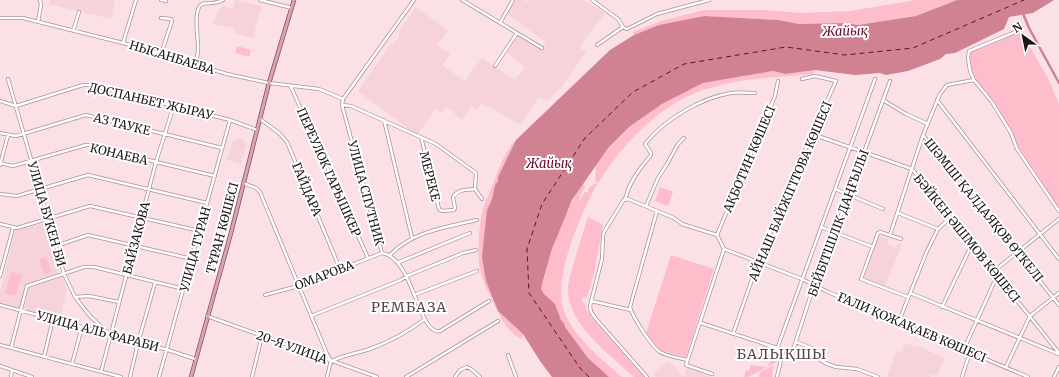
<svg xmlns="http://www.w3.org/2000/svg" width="1059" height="377" viewBox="0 0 1059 377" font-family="Merriweather,serif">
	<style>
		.built { fill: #f6d3da }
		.green { fill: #fdbdca }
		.water { fill: #d08293 }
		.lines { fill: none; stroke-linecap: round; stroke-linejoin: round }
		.canal { stroke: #d08293; stroke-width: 2.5 }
		.ferry { stroke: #68092e; stroke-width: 1; stroke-dasharray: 5 4; stroke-linecap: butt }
		.minor-casing { stroke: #aa9196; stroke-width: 4 }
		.major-casing { stroke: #874a59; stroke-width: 4.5 }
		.minor { stroke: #fff; stroke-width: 2.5 }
		.major { stroke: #d9a4b1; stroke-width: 3 }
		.labels { text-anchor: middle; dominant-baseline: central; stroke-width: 4; stroke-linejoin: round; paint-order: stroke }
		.street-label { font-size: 12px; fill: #1e1517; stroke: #fff }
		.water-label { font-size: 13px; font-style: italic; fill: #68092e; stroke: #fff }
		.quarter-label { font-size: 14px; letter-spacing: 1px; fill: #584347; stroke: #fff }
	</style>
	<rect width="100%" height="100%" fill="#fbe1e6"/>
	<path class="built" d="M 50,0 L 115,0 L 111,19 L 49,4 Z
		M 235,0 L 262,6 L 253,38 L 234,33 L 235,29 L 213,24 L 218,10 L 224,6 L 232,9 Z
		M 517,0 L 524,0 L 526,2 L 528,0 L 584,0 L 605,13 L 579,47 L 586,52 L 563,85 L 548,101 L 539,97 L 520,125 L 482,103 L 477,110 L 471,106 L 462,120 L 455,115 L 456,114 L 446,107 L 442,113 L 436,109 L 417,135 L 358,91 L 390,45 L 394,43 L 399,36 L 399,31 L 416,7 L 448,31 L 437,45 L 450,54 L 442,65 L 465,81 L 482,58 L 515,80 L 525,67 L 507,53 L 520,33 L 542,46 L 546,42 L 507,14 Z
		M 238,138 L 245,140 L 244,142 L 247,143 L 241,164 L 227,160 L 233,140 L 237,141 Z
		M 45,223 L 58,273 L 27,284 L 20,308 L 0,303 L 0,292 L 15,231 Z
		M 878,236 L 889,239 L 887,244 L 896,248 L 898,243 L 902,245 L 885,286 L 864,279 Z
		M 62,277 L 67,289 L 60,319 L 24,309 L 29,288 Z
		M 905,343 L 918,348 L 919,346 L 944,358 L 937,376 L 932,374 L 930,377 L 890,377 L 887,376 L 897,350 L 901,352 Z
		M 669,361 L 684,377 L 687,368 L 711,377 L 656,377 L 653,374 Z"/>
	<path class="green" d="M 916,0 L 957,0 L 916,16 L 858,25 L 846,23 L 799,24 L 778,20 L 704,16 L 659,25 L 634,35 L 633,32 L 661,21 L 704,10 L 766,10 L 801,13 L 850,11 Z
		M 1021,32 L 1048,78 L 1059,104 L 1059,208 L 1018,146 L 1013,133 L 994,101 L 976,79 L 972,70 L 970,58 L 971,52 Z
		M 237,46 L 251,50 L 249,57 L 235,53 Z
		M 815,70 L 815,72 L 813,74 C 780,77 745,78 713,87 C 663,100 625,141 598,183 L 596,183 C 594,177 597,171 595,165 L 608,148 L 629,127 L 662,104 L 703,83 L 773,71 L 785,74 Z
		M 516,140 L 498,177 L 498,181 L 495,185 L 492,199 L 487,210 L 498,311 L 523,334 L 521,339 C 508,332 501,319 495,306 C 489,294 483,282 480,269 C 477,255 479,219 484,206 C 486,200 489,194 491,189 C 498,172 503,153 516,140 Z
		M 583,183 L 585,187 L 580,196 L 579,201 L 581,199 L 582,196 L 585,192 L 588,192 L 588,189 L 594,184 L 597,184 C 581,214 552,278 564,311 C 574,338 601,358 622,377 L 609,377 L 588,358 L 565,327 L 564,323 L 561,320 L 555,304 L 544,295 L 541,289 L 542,284 C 552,249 563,213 583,183 Z
		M 660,187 L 673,192 L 668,206 L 655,201 Z
		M 588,217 L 603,225 L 594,273 L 587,298 L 582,297 L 582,302 L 584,302 L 588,313 L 644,377 L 634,377 C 610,355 567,324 568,288 C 568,283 570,278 571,273 C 576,254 582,236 588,217 Z
		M 671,255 L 714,269 L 686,357 L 659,350 L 646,333 Z
		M 46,257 L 51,272 L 44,274 L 39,259 Z
		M 11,272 L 22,275 L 16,296 L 5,294 Z
		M 771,359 L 776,360 L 775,363 L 748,377 L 744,377 L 746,370 L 749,371 L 751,365 L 766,367 L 768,366 Z
		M 774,365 L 772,377 L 759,377 L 760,372 Z"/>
	<path class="water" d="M 957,0 L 1054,0 L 1033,13 L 1009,17 L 1004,29 L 955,53 L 946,54 L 940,59 L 908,71 L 886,75 L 880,73 L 855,75 L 815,70 L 785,74 L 773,71 L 703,83 L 662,104 L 629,127 L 608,148 L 572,200 L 552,249 L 542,284 L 541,289 L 544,294 L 555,304 L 561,320 L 564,323 L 565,327 L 588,358 L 609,377 L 552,377 L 540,361 L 523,334 L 498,311 L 486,281 L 482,257 L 487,210 L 492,199 L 495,185 L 498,181 L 498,177 L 516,140 L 610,50 L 634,35 L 659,25 L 704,16 L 778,20 L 799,24 L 846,23 L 858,25 L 916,16 Z"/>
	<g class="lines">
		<path class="canal" d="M 1022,11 L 1029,28 L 1059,83"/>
		<path class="ferry" d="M 589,377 L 580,368 L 529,293 L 527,249 L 542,204 L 585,138 L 633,92 L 684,64 L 786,47 L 845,55 L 913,48 L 1024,0"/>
		<g class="minor-casing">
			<path id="minor" d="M 161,0 L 166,1
				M 260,0 L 292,8
				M 462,0 L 542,48
				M 592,0 L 618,19 L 623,27
				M 0,18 L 23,18 L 123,43 L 227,74 L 269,83 L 319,89 L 343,99
				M 38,22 L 41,5 L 40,0
				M 500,23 L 513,0
				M 1020,30 L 969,51 L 968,58 L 970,71 L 974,80 L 992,102 L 1011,133 L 1017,149 L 1059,211
				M 73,31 L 79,12
				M 123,43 L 136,0
				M 597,45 L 623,27 L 627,29 L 657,14 L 709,0
				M 161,54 L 172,21 L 171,19 L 161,18
				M 195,65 C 196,60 198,55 198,50 C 199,40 192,10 202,4 C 207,2 214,5 223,0
				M 495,66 L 517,33
				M 8,79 L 64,274 L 75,297 L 90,316 L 110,335
				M 291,87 L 368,258
				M 883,100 L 906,114 L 928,124
				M 937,100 L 1059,259
				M 0,101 L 16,106 L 83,85 L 91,85 L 230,120 L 257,130
				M 342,105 L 351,106 L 436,144 L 476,173 L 475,189 L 482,199
				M 260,119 L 279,133 L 287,142 L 340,269
				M 384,120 L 412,238
				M 0,133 L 16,136 L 86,115 L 222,148
				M 812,134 L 912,169 L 1059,353
				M 923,135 L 1059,305
				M 421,137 L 439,209 L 442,211 L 454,210 L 455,208 L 453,197 C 458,189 467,190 475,189
				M 0,163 L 13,166 L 86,145 L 93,145 L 156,162 L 215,176
				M 0,165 L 8,135
				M 243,183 L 256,188 L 260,192 L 327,354 L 331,361
				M 835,189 L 883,209
				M 0,194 L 17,196 L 88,175 L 207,203
				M 625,200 L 628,199 L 674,218 L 682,224 L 717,235 L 724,249 L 802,279 L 828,292 L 1028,377
				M 646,206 L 658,178 L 667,164 L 678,144 L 684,138
				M 657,211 L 630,307 C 632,316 652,347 660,352 C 667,356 679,358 687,360
				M 898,213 L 938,229
				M 0,224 L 17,228 L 90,206 L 200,231
				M 821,227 L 873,247
				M 717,235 L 775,96 L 778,81
				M 890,235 L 923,135 L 940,94 L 947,85 L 974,80
				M 901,239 L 880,232 L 878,233 L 861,279 L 908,297
				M 56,246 L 88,235 L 192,259
				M 382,253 L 342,105 L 343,99 L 414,0
				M 382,253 C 414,258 418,336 440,331 L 489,301
				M 390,255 C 413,231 447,227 477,220
				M 399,262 L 470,233
				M 994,271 L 1059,219
				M 0,276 L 13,228
				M 910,293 L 1059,354
				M 265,295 L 298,286 L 382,253
				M 414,295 L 477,271
				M 75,297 L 89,296 L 119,302
				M 591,301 L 631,310
				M 0,305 L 168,350 L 195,359
				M 942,307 L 972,244
				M 207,316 L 377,377
				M 311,316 L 401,280 L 407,276 L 463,253 L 476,250
				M 899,321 L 927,251 L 938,229 L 951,217
				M 701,323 L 789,352
				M 733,334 L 758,262 L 812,134 L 836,81 L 815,76 L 802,79
				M 796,342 L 812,348 L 818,358 L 825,363 L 836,367 L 857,369 L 878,377
				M 0,345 L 121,377
				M 11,348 L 27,286 L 84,267 L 94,267 L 184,289
				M 964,349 L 997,276
				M 508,355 L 516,377
				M 44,357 L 53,319
				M 781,360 L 777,349 L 875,79
				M 332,361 C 344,355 358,353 370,349 C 389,342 409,331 425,319
				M 72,364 L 82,327
				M 0,366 L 32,377
				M 1006,367 L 1030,316 L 1059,293
				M 101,372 L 156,162 L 174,105
				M 712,374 L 686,365 L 724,249
				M 11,377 L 12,370
				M 130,377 L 138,343 L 155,283
				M 159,377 L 230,120
				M 252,377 L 262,336
				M 327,377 L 331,361
				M 406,377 L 498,321
				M 455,377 L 460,370 L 467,367 L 471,369 L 480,377
				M 647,377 L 596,319 L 591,312 L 590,306 L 602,259 L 603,236 L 604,232 L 623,201 C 627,198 626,195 628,190 C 633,177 642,166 651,155 L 651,153 L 645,144 C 664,120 700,98 731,93 C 739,92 747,93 755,93
				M 777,377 L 781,360 L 794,347 L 814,285 L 835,232 L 890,81
				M 962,377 L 970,352
				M 1054,377 L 1059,367"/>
		</g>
		<g class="major-casing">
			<path id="major" d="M 191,377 L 231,233 L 269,83 L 294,0"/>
		</g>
		<use href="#minor" class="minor"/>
		<use href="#major" class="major"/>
	</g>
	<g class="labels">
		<g class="street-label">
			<text transform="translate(172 57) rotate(17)">НЫСАНБАЕВА</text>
			<text transform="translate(151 101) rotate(13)">ДОСПАНБЕТ ЖЫРАУ</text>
			<text transform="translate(122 124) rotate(14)">АЗ ТАУКЕ</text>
			<text transform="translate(119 154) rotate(13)">КОНАЕВА</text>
			<text transform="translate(749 159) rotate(-67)">АҚБОТИН КӨШЕСІ</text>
			<text transform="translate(329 172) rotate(66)">ПЕРЕУЛОК ГАРЫШКЕР</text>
			<text transform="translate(430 176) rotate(76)">МЕРЕКЕ</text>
			<text transform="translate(307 189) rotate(67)">ГАЙДАРА</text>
			<text transform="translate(790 191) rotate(-67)">АЙНАШ БАЙЖІГІТОВА КӨШЕСІ</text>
			<text transform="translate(366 193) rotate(75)">УЛИЦА СПУТНИК</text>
			<text transform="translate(984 210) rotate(51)">ШӘМШІ ҚАЛДАЯҚОВ ӨТКЕЛІ</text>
			<text transform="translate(47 214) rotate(74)">УЛИЦА БУКЕН БИ</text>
			<text transform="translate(838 223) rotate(-70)">БЕЙБІТШІЛІК ДАҢҒЫЛЫ</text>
			<text transform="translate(222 228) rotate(-75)">ТҰРАН КӨШЕСІ</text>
			<text transform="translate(136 238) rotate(-75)">БАЙЗАКОВА</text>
			<text transform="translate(967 238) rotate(51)">БӘЙКЕН ӘШІМОВ КӨШЕСІ</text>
			<text transform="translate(195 249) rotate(-75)">УЛИЦА ТУРАН</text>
			<text transform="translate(324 275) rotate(-21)">ОМАРОВА</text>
			<text transform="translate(912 327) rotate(23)">ҒАЛИ ҚОЖАҚАЕВ КӨШЕСІ</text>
			<text transform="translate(98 331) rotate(15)">УЛИЦА АЛЬ ФАРАБИ</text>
			<text transform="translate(292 347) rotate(20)">20-Я УЛИЦА</text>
		</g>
		<g class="water-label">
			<text transform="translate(845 31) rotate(-1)">Жайық</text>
			<text x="549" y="163">Жайық</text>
		</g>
		<g class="quarter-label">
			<text x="409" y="307">РЕМБАЗА</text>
			<text x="782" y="354">БАЛЫҚШЫ</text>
		</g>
	</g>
	<g transform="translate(1023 36) rotate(327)" stroke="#ffffff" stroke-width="3" paint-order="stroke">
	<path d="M0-3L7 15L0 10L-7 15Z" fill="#1e1517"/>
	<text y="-6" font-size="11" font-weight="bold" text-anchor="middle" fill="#1e1517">N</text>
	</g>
</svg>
